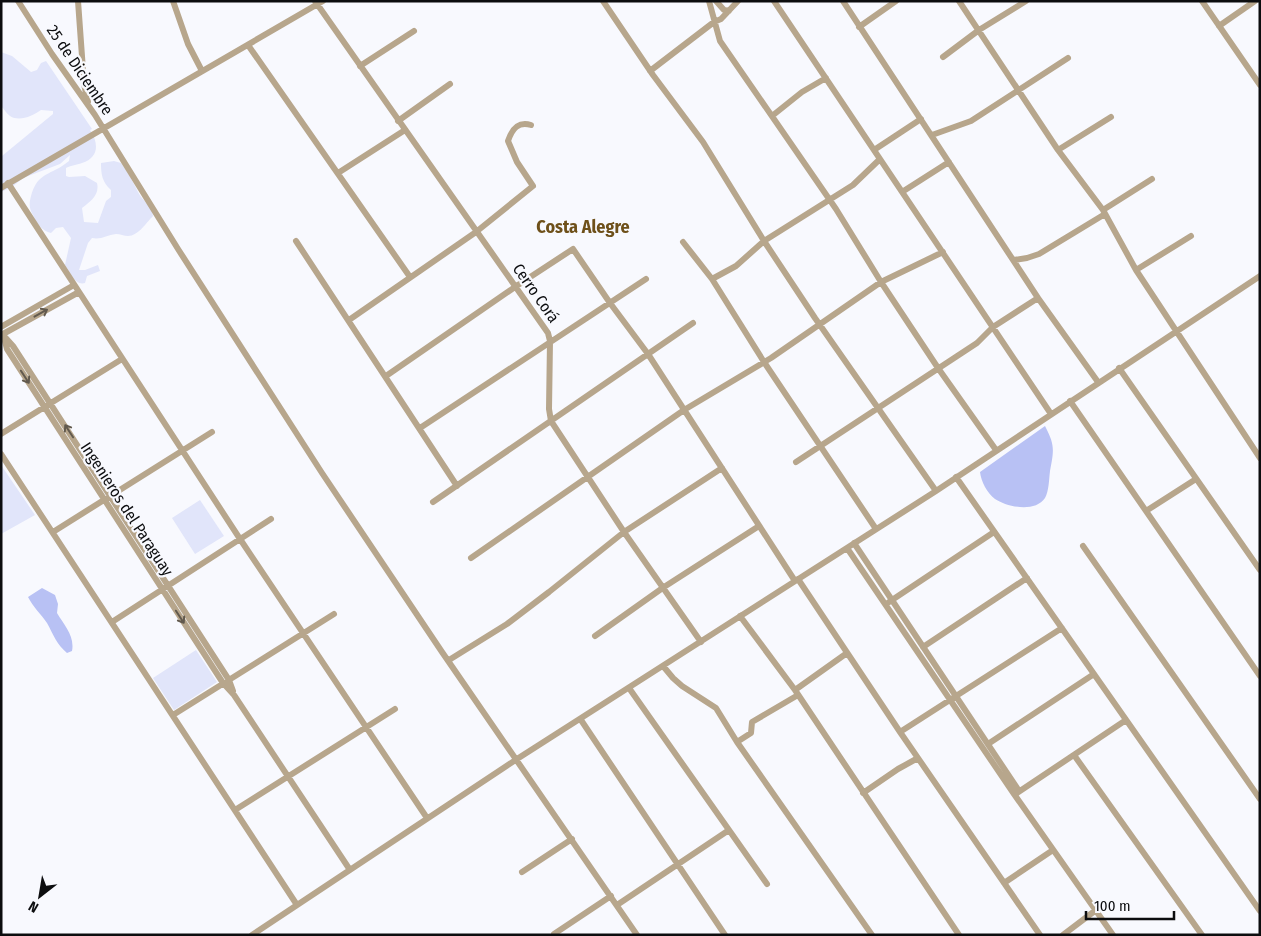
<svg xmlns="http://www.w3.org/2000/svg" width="1261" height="936" viewBox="0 0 1261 936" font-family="'Fira Sans Condensed',sans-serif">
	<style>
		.green { fill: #e1e5fa }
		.water { fill: #b8c1f4 }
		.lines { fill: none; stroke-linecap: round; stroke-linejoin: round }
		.minor { stroke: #b7a68c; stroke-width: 6 }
		.oneway { stroke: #625a4e }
		.labels { text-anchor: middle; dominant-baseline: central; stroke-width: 4.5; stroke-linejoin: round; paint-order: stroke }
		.street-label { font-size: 16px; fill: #0c0d0f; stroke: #f8f9fe }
		.neighbourhood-label { font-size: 18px; font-weight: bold; fill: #6e501a; stroke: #f8f9fe }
	</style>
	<rect width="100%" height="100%" fill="#f8f9fe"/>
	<path class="green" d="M 1,52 L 12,56 L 31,72 L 37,70 L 41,63 L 46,61 L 92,129 L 90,130 C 99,143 99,158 82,163 C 76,165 72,165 66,168 L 66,176 L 69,177 L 85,176 L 97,183 C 100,195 90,202 82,208 L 84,222 L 98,223 L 106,201 L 111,197 L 111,190 C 102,182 101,174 101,163 L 114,161 L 121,163 C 128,172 133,182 138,192 C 143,202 152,205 153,216 C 146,223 138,236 128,236 C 124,236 120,234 116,234 C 107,235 101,240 92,238 L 88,243 L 79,270 L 85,270 L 98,265 L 100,271 L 87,276 L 85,283 C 75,286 70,272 65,265 L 71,238 L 63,227 L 56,228 L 51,233 C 42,231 36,223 33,215 C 29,208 29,204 31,196 C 38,171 51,176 69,161 L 70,155 L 60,164 L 23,178 L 12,187 L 1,192 L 2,156 L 53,114 L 53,111 L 41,110 C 33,116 19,122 10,116 C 7,114 4,109 1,106 Z
		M 1,465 L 35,515 L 1,534 Z
		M 200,500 L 224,536 L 195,554 L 172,518 Z
		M 196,650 L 217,682 L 174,710 L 153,678 Z"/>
	<path class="water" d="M 1045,426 C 1055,445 1054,450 1050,471 C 1049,479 1049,491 1045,498 C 1035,513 1007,507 995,499 C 987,493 981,481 980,472 Z
		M 42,588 L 55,595 L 58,604 L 57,613 C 64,625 75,636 72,651 L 67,653 C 57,645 53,634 47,623 C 41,614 33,607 28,597 Z"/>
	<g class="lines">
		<path class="minor" d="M 18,1 L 52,54 L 95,115 L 178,249 L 322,473 L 442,652 L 637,935
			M 78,1 L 84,84 L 88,102
			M 173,1 L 188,44 L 202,71
			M 315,1 L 548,333 L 550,341 L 549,409 L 551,421 L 624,532 L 701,642
			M 603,1 L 653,75 L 703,142 L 764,241 L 815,318 L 936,491
			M 709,1 L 720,41 L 836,209 L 881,282 L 938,368 L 996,450
			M 716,1 L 724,10 L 729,11
			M 774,1 L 1051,414
			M 843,1 L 1038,298 L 1098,382
			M 959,1 L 1058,150 L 1103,210 L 1136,270 L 1260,458
			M 1202,1 L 1260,85
			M 1219,26 L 1255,1
			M 859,27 L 896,1
			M 248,45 L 410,277
			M 943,57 L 979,30 L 1026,1
			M 360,66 L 414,31
			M 650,71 L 714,22 L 721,19 L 738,1
			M 772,116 L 802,92 L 826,78
			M 398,121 L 450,84
			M 932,135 L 971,121 L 1068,58
			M 874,150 L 921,119
			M 1058,150 L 1111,117
			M 338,173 L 405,130
			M 8,183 L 240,539 L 427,818
			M 1,188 L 323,1
			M 902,192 L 949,162
			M 1103,210 L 1152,179
			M 296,241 L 457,486
			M 683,242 L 712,279 L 764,362 L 876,529
			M 1014,260 L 1027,258 L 1039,254 L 1105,214
			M 1136,270 L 1191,236
			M 712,279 L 736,266 L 764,241 L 853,185 L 880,159
			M 349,320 L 476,232 L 533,186 L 517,162 L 508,141 C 512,129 518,121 531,125
			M 1,327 L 74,285
			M 3,334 L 7,349 L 223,683 L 234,695 L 350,870
			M 3,334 L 79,292
			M 4,336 L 13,346 L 229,680 L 233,691
			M 1119,368 L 1260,570
			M 386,376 L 515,287 L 573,249 L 610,303 L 648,354 L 795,581
			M 1070,401 L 1260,676
			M 420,428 L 646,279
			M 1,434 L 122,359
			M 1,454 L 297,905
			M 796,462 L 977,343 L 993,327 L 1038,298
			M 956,477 L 1260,911
			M 433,502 L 693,323
			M 1146,511 L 1196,479
			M 53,532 L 212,432
			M 854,543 L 1019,791
			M 1083,546 L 1260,799
			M 847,548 L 1014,794 L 1113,935
			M 471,558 L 684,410 L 771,358 L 881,282 L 943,252
			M 798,579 L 900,732 L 1040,935
			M 889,602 L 994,532
			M 740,616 L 795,690 L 959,935
			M 112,622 L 271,519
			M 595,636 L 664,587 L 759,526
			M 923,647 L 1027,578
			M 449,660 L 507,624 L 549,592 L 624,532 L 722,468
			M 663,666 L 673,678 L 682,686 L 716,708 L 737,742 L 872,935
			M 629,688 L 767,884
			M 795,690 L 847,653
			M 173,715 L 334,614
			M 581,720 L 725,935
			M 900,732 L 1062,628
			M 737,742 L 751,733 L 752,722 L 798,695
			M 988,744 L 1094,674
			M 1074,755 L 1202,935
			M 863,793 L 898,769 L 918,758
			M 1017,793 L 1126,720
			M 235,810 L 395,709
			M 522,872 L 572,839
			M 1004,883 L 1053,850
			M 617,905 L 729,830
			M 554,934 L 611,896
			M 252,935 L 517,759 L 936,491 L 1260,276
			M 1063,935 L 1096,910"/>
	</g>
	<defs><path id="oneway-shaft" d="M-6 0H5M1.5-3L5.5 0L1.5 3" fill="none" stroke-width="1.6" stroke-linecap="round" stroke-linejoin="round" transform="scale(1.25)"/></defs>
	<g class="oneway">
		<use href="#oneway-shaft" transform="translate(41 313) rotate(-29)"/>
		<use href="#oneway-shaft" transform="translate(25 377) rotate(57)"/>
		<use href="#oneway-shaft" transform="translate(69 431) rotate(-123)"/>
		<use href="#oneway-shaft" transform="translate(180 617) rotate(57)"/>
	</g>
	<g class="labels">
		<g class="street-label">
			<text transform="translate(80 70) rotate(56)">25 de Diciembre</text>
			<text transform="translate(536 293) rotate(55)">Cerro Corá</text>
			<text transform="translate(127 509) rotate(57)">Ingenieros del Paraguay</text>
		</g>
		<g class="neighbourhood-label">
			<text x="583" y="227">Costa Alegre</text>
		</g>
	</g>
	<rect width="1261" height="936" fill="none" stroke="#0c0d0f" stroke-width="5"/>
	<g transform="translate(40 896) rotate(211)" stroke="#f8f9fe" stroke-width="4" paint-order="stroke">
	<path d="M0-4L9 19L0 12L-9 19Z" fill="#0c0d0f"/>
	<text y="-8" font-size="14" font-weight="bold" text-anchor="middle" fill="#0c0d0f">N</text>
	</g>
	<path d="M1086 911v8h88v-8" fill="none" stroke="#0c0d0f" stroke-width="2.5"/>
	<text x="1094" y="911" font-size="15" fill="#0c0d0f" stroke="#f8f9fe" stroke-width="4" paint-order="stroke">100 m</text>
</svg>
